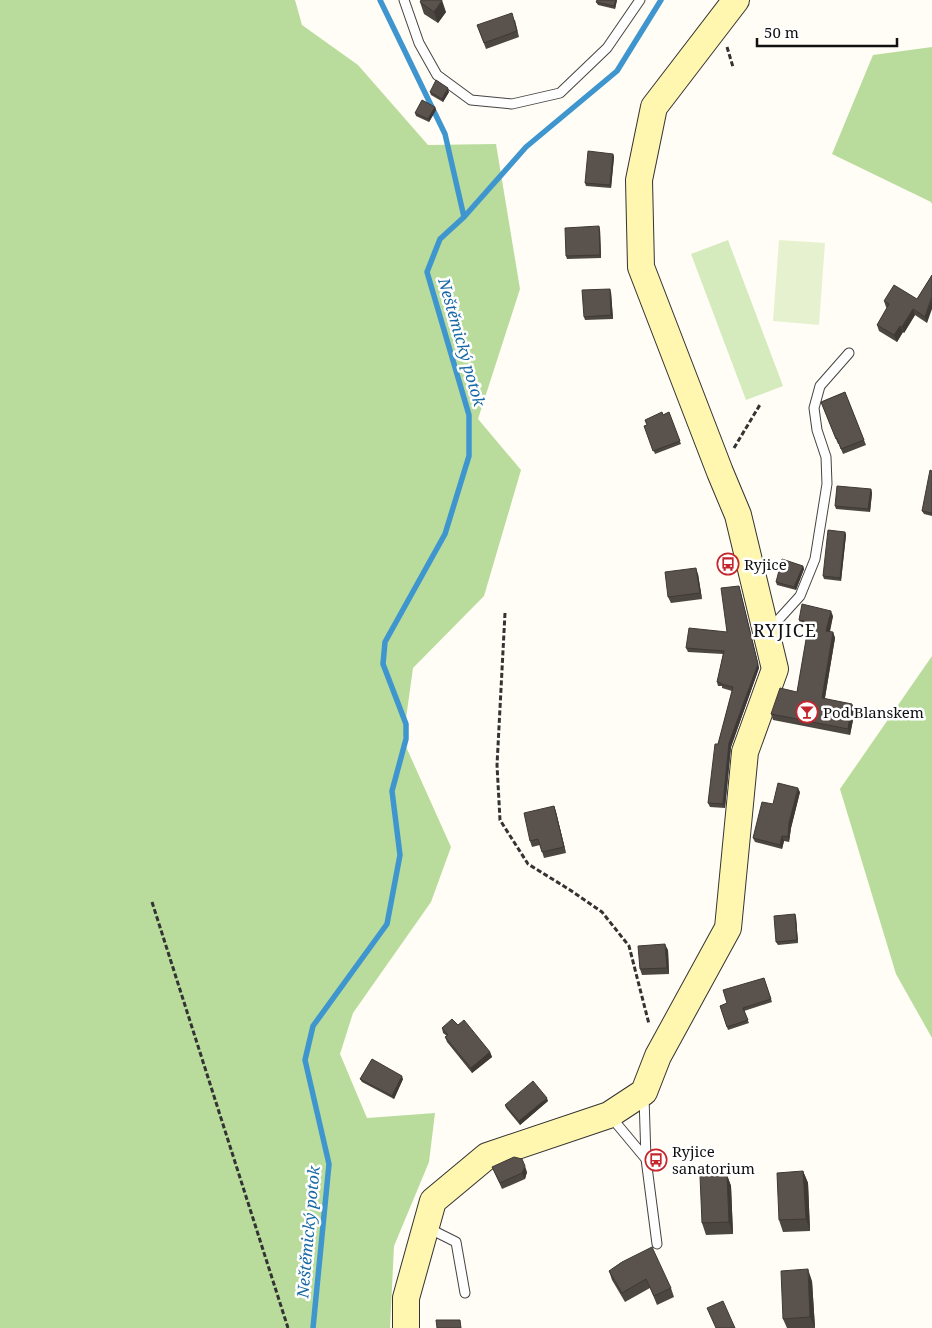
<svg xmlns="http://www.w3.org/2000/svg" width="932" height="1328" viewBox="0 0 932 1328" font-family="'Noto Serif',serif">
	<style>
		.green { fill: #d5ebbd }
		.forest { fill: #b9dc9c }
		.pitch { fill: #e6f2cf }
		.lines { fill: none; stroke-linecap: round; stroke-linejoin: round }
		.stream { stroke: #3f96cf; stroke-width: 5.5 }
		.lane-casing { stroke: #444; stroke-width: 11 }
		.secondary-casing { stroke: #333; stroke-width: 28 }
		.path { stroke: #333; stroke-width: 3; stroke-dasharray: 5 2.5; stroke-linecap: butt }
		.lane { stroke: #fff; stroke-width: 9 }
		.secondary { stroke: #fff6b0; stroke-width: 26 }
		.wall { fill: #4d4742 }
		.shaded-wall { fill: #3f3936 }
		.building { fill: #5a524d; stroke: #3f3936 }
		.labels { text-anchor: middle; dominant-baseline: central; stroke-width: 5; stroke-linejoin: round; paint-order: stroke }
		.poi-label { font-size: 15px; fill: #111; stroke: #fff; text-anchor: start }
		.water-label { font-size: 16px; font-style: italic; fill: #1768a6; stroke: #fff }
		.quarter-label { font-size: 18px; letter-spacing: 1px; fill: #111; stroke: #fff }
	</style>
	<rect width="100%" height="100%" fill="#fffdf5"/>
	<path class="green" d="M 728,240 L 783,386 L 746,400 L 691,254 Z"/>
	<path class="forest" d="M 0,0 L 295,0 L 302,25 L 358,65 L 428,145 L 496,144 L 520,289 L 478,419 L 521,470 L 484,596 L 413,668 L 403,740 L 451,847 L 431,902 L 353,1013 L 340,1054 L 367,1118 L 435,1113 L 429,1162 L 394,1246 L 390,1328 L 0,1328 Z
		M 932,47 L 932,204 L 931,202 L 832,154 L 873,55 Z
		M 932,656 L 932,1038 L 896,974 L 840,789 Z"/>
	<path class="pitch" d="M 779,240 L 825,243 L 819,325 L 773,321 Z"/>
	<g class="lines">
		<path class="stream" d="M 380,0 L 445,134 L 464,217
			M 313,1328 L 329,1164 L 305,1060 L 313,1026 L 387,924 L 400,855 L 392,791 L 406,739 L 406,724 L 383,664 L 385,642 L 445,534 L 469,456 L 469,415 L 427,272 L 440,239 L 464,217 L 526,147 L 617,71 L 661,0"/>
		<g class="lane-casing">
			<path id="lane" d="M 404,0 L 419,43 L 437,75 L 471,100 L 512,104 L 560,93 L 607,48 L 640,0
				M 770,629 L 800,596 L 815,559 L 827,484 L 826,457 L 817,430 L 814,408 L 820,386 L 849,353
				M 644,1097 L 646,1159 L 657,1244
				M 611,1117 L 646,1159
				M 428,1228 L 456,1242 L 465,1293"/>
		</g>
		<g class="secondary-casing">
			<path id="secondary" d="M 406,1328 L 406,1298 L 433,1201 L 487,1156 L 609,1115 L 644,1092 L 658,1056 L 728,928 L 745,752 L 775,669 L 738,515 L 720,472 L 641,267 L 639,180 L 654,107 L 736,0"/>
		</g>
		<path class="path" d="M 727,47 L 733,67
			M 734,448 L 761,403
			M 505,613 L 497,765 L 500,820 L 528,864 L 570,890 L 602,912 L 629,946 L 649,1024
			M 152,902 L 288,1328"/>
		<use href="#lane" class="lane"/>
		<use href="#secondary" class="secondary"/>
	</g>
	<path class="wall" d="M 617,0 L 615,9 L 598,5 L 596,2 Z
		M 420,2 L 446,12 L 438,23 L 424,14 Z
		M 515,20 L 519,37 L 486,49 L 477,25 Z
		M 430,92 L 449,92 L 443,102 L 431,95 Z
		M 435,107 L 436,110 L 429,122 L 416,116 L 415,113 Z
		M 613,154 L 614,157 L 611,188 L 586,186 L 585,183 Z
		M 600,229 L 601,258 L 567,259 L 566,256 Z
		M 932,275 L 927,323 L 915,315 L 904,333 L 903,332 L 897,342 L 879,331 L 877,325 L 887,308 L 886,307 L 884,301 L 917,299 Z
		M 611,292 L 613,319 L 585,320 L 584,317 Z
		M 845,392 L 866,445 L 843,454 L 839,444 L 838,444 L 821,402 Z
		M 669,412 L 681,444 L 655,454 L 644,426 L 647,425 L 663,415 Z
		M 932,471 L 932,516 L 924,514 L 922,511 Z
		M 871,489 L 872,493 L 870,512 L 836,509 L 835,506 Z
		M 845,532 L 846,535 L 841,581 L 824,579 L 823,576 Z
		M 803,566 L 804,569 L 796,590 L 777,585 L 776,582 Z
		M 698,574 L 702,599 L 671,603 L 668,597 Z
		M 739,586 L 759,668 L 731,747 L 725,808 L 710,807 L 708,803 L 718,744 L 732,691 L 722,688 L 722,686 L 718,686 L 717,682 L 723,654 L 688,652 L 686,648 L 727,632 Z
		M 833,616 L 830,632 L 833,632 L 835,638 L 825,698 L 855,710 L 850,735 L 773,720 L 771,714 L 797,692 L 809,627 L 801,626 L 799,620 Z
		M 800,792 L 791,828 L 789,842 L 784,841 L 782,849 L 755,842 L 753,838 L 773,804 Z
		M 554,806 L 556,812 L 566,853 L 544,858 L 540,845 L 532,847 L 530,841 Z
		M 795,914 L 796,917 L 798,943 L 778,945 L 776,942 Z
		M 668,950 L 669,974 L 642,975 L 640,969 Z
		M 764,978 L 772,1002 L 744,1011 L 749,1023 L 728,1030 L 720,1006 L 727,1003 Z
		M 458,1025 L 490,1052 L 492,1057 L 472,1073 L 447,1042 L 445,1037 L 447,1036 L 443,1033 L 442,1028 Z
		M 360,1079 L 403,1079 L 394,1099 L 362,1082 Z
		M 548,1101 L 520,1125 L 506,1108 L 505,1105 Z
		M 492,1167 L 527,1172 L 525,1179 L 502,1189 Z
		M 803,1171 L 808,1183 L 810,1231 L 783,1232 L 779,1220 Z
		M 727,1175 L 731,1186 L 733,1234 L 706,1235 L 702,1223 Z
		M 622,1262 L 671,1288 L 674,1297 L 657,1305 L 650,1288 L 625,1302 L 612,1280 L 609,1271 Z
		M 812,1281 L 815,1328 L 787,1328 L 783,1319 Z"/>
	<path class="shaded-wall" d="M 442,0 L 446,12 L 438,23 L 434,12 Z
		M 616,0 L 617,0 L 615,9 L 614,6 Z
		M 448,88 L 449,92 L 443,102 L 442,99 Z
		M 435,107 L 436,110 L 429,122 L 428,119 Z
		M 613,154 L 614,157 L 611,188 L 610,185 Z
		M 599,226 L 600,229 L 601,258 L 600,255 Z
		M 610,289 L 611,292 L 613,319 L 611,315 Z
		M 932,296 L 932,309 L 927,323 L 925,317 Z
		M 913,309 L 915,315 L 904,333 L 902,327 Z
		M 900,326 L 903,332 L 897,342 L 894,335 Z
		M 871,489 L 872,493 L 870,512 L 868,509 Z
		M 845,532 L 846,535 L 841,581 L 840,578 Z
		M 803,566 L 804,569 L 796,590 L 794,587 Z
		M 696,568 L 698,574 L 702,599 L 700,593 Z
		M 739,586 L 759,668 L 731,747 L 725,808 L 723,804 L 729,743 Z
		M 831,611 L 833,616 L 828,637 L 826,631 Z
		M 833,632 L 835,638 L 824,703 L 822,698 Z
		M 852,704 L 855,710 L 850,735 L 848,729 Z
		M 798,788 L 800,792 L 791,828 L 789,842 L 788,837 L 789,823 Z
		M 554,806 L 556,812 L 566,853 L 564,847 Z
		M 782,836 L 784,841 L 782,849 L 780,845 Z
		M 795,914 L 796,917 L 798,943 L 797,940 Z
		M 665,944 L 668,950 L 669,974 L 667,968 Z
		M 490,1052 L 492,1057 L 472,1073 L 471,1068 Z
		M 402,1076 L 403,1079 L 394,1099 L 392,1096 Z
		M 547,1098 L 548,1101 L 520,1125 L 519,1121 Z
		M 525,1166 L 527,1172 L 525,1179 L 522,1173 Z
		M 803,1171 L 808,1183 L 810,1231 L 806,1219 Z
		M 727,1175 L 731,1186 L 733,1234 L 729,1222 Z
		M 808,1269 L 812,1281 L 815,1328 L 810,1317 Z"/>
	<path class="building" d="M 421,0 L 442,0 L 434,12 L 420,2 Z
		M 597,0 L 616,0 L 614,6 L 596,2 Z
		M 512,13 L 517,31 L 484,43 L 477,25 Z
		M 436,80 L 448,88 L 442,99 L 430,92 Z
		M 422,100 L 435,107 L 428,119 L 415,113 Z
		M 588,151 L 613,154 L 610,185 L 585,183 Z
		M 599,226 L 600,255 L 566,256 L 565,228 Z
		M 932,275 L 932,296 L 925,317 L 913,309 L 902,327 L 900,326 L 894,335 L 877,325 L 889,304 L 884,301 L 894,285 L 917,299 Z
		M 610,289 L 611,315 L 584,317 L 582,290 Z
		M 845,392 L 864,440 L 841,449 L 837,438 L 836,439 L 821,402 Z
		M 662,412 L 663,415 L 669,412 L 680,441 L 653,451 L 644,426 L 647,425 L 645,420 Z
		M 930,470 L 932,471 L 932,513 L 922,511 Z
		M 837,486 L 871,489 L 868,509 L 835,506 Z
		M 828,530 L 845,532 L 840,578 L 823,576 Z
		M 782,559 L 803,566 L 794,587 L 776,582 Z
		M 696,568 L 700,593 L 668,597 L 665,572 Z
		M 739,586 L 758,664 L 729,743 L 723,804 L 708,803 L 715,744 L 718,744 L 733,687 L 721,684 L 721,683 L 717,682 L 724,651 L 686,648 L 689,628 L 727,632 L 721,588 Z
		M 802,604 L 831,611 L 826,631 L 833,632 L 822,698 L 852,704 L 848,729 L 771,714 L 780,688 L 797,692 L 809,622 L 799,620 Z
		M 778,783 L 798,788 L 789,823 L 788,837 L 782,836 L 780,845 L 753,838 L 762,802 L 773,804 Z
		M 554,806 L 564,847 L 542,852 L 538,839 L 530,841 L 524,813 Z
		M 795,914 L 797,940 L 776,942 L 774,916 Z
		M 665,944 L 667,968 L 640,969 L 638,946 Z
		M 764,978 L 771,999 L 743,1008 L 748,1020 L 727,1027 L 720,1006 L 727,1003 L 723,990 Z
		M 452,1019 L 458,1025 L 464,1020 L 490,1052 L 471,1068 L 445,1037 L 448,1035 L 442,1028 Z
		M 372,1059 L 402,1076 L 392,1096 L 360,1079 Z
		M 533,1081 L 547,1098 L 519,1121 L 505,1105 Z
		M 514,1157 L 522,1159 L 525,1166 L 522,1173 L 500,1183 L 492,1167 Z
		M 803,1171 L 806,1219 L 779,1220 L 777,1173 Z
		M 727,1175 L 729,1222 L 702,1223 L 700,1176 Z
		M 652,1247 L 671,1288 L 654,1296 L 646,1279 L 622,1293 L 609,1271 L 622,1262 Z
		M 808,1269 L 810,1317 L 783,1319 L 781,1271 Z
		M 723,1301 L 735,1328 L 716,1328 L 707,1308 Z
		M 436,1320 L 460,1320 L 461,1328 L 437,1328 Z"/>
	<defs>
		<g id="bus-ring" transform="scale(1.125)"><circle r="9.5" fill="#fff" stroke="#c4262e" stroke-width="1.5"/><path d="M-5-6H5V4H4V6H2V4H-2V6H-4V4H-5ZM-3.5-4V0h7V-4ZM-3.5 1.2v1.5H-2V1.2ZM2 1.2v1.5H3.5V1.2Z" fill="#c4262e"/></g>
		<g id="bar-ring" transform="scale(1.125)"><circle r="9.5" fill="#fff" stroke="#c4262e" stroke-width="1.5"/><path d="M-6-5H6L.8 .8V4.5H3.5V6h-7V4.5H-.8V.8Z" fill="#c4262e"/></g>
	</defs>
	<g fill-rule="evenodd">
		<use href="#bus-ring" x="728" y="564"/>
		<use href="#bar-ring" x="807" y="712"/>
		<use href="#bus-ring" x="656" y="1160"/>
	</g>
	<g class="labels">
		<g class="poi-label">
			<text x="744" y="564">Ryjice</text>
			<text x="823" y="712">Pod Blanskem</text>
			<text x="672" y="1151">Ryjice<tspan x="672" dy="17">sanatorium</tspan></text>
		</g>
		<g class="water-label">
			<text transform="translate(462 342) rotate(74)">Neštěmický potok</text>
			<text transform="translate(308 1232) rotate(-85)">Neštěmický potok</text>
		</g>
		<g class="quarter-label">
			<text x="785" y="630">RYJICE</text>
		</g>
	</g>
	<path d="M757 38v8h140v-8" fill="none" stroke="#111111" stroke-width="2.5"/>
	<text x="764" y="38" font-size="15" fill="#111111" stroke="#ffffff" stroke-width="4" paint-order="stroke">50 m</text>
</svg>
